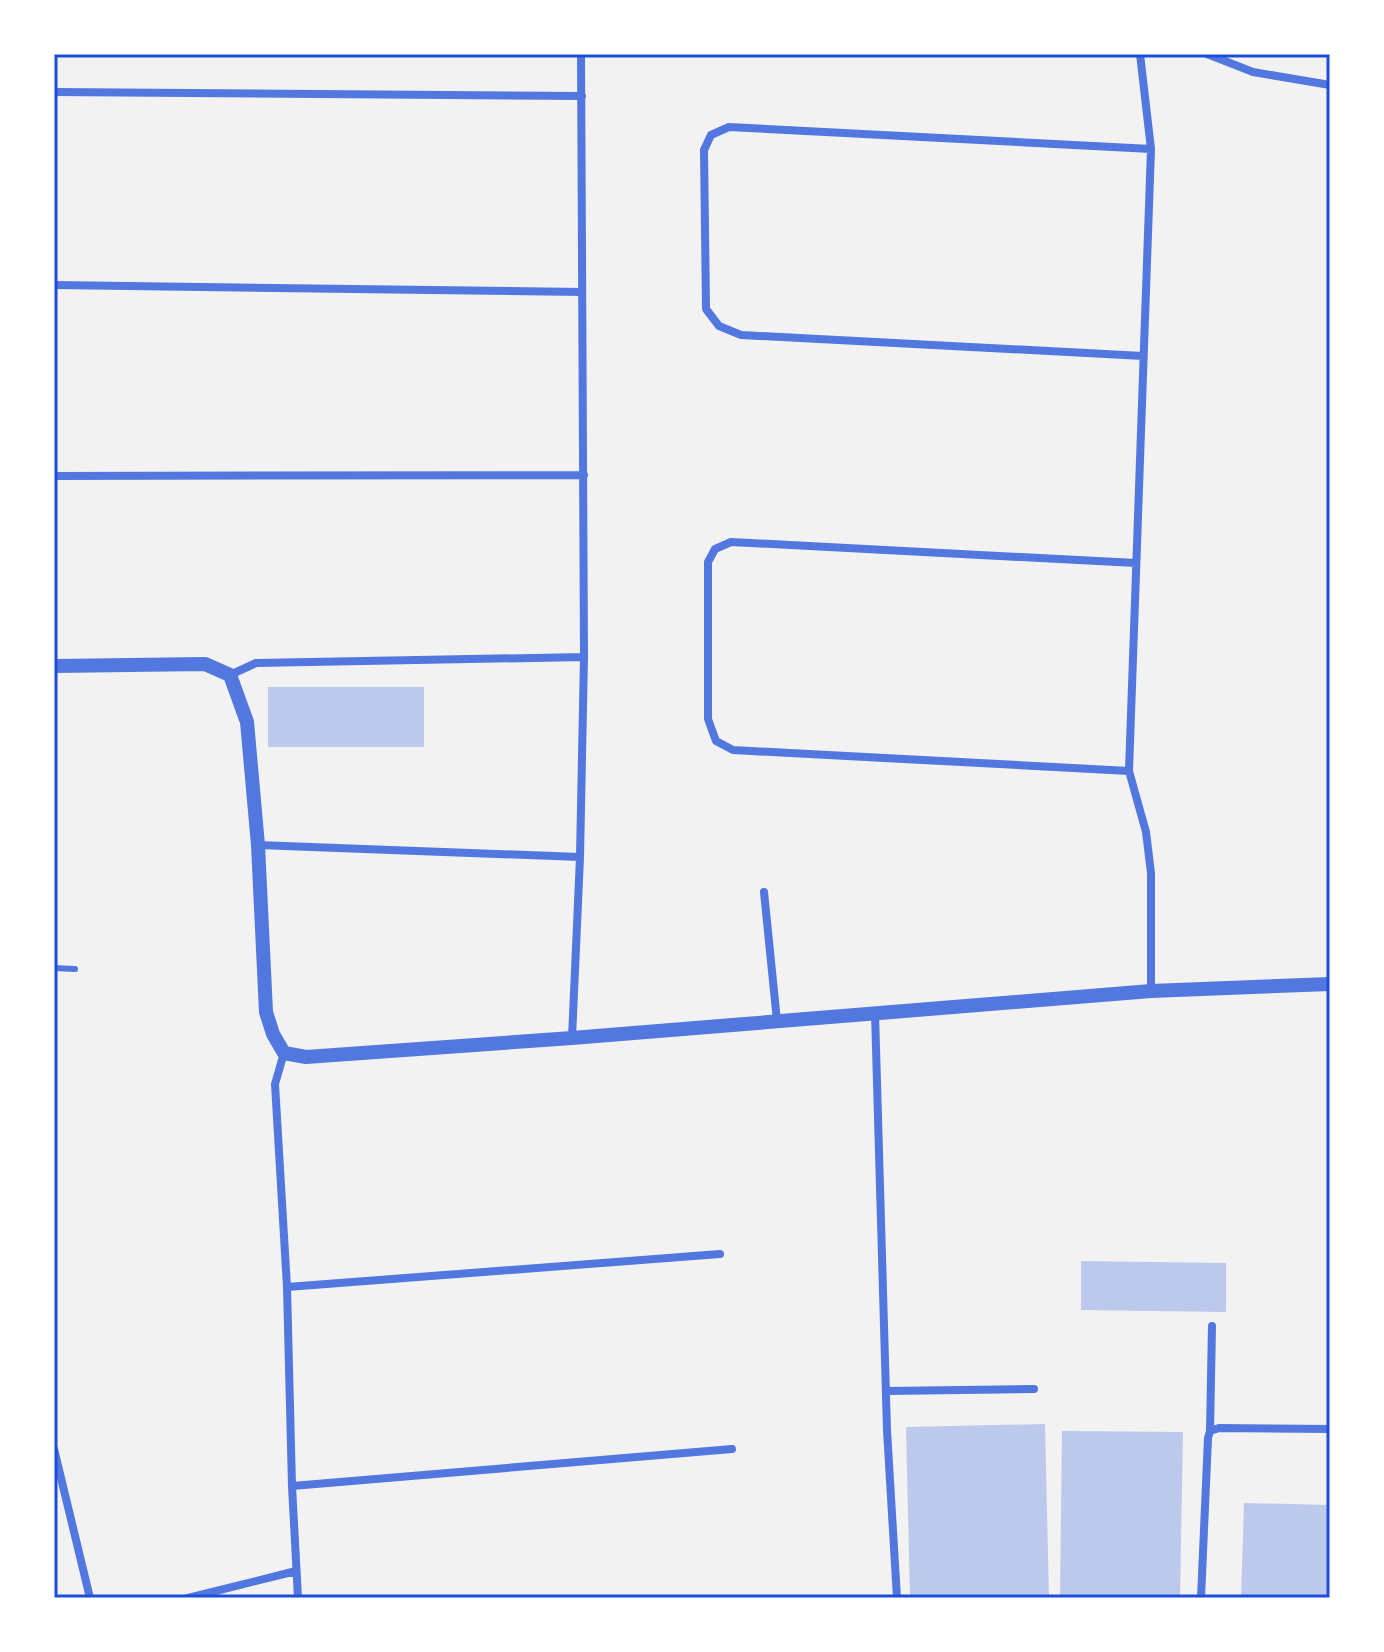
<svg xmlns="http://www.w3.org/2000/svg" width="1384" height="1652" viewBox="0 0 1384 1652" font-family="Montserrat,sans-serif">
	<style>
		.building { fill: #bdc9ec }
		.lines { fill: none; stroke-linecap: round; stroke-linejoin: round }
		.service { stroke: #5277de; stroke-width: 6 }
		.minor { stroke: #5277de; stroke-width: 8 }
		.tertiary { stroke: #5277de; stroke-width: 14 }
		.neatline { fill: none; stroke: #1d4ed8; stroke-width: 3 }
	</style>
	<rect width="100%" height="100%" fill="#f2f2f2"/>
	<path class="building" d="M 268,687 L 424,687 L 424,747 L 268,747 Z
		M 1081,1261 L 1226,1263 L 1226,1312 L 1081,1310 Z
		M 1045,1424 L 1049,1598 L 910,1598 L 906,1427 Z
		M 1062,1431 L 1183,1432 L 1180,1598 L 1060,1598 Z
		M 1244,1503 L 1330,1505 L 1330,1598 L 1241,1598 Z"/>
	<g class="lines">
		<path class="service" d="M 54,968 L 75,969"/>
		<path class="minor" d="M 1140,54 L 1151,149 L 1129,771 L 1146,832 L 1151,873 L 1151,991
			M 1207,54 L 1253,72 L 1330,85
			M 54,92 L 582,96
			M 54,285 L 582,292
			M 1143,356 L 741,335 L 719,326 L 706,309 L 704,150 L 711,135 L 729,127 L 1151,149
			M 54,476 L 584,475
			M 230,675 L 256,663 L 584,657
			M 1129,771 L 733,750 L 716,741 L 708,719 L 708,562 L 715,549 L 731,542 L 1136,563
			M 258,845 L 580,857
			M 764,892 L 777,1021
			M 875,1013 L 887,1430 L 897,1598
			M 572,1038 L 580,857 L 584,657 L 581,54
			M 284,1053 L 275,1084 L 287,1287 L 292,1486 L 298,1598
			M 287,1287 L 720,1254
			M 886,1391 L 1034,1389
			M 1210,1431 L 1212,1326
			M 54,1449 L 90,1598
			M 292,1486 L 732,1449
			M 188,1598 L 296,1571
			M 1201,1598 L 1208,1438 L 1210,1431 L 1219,1428 L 1330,1429"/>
		<path class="tertiary" d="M 54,666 L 205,664 L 230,675 L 247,722 L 258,845 L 266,1012 L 273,1034 L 284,1053 L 306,1057 L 572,1038 L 1151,991 L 1330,984"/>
	</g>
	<rect width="1384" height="1652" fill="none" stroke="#ffffff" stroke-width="112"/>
	<rect x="56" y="56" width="1272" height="1540" class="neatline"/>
</svg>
